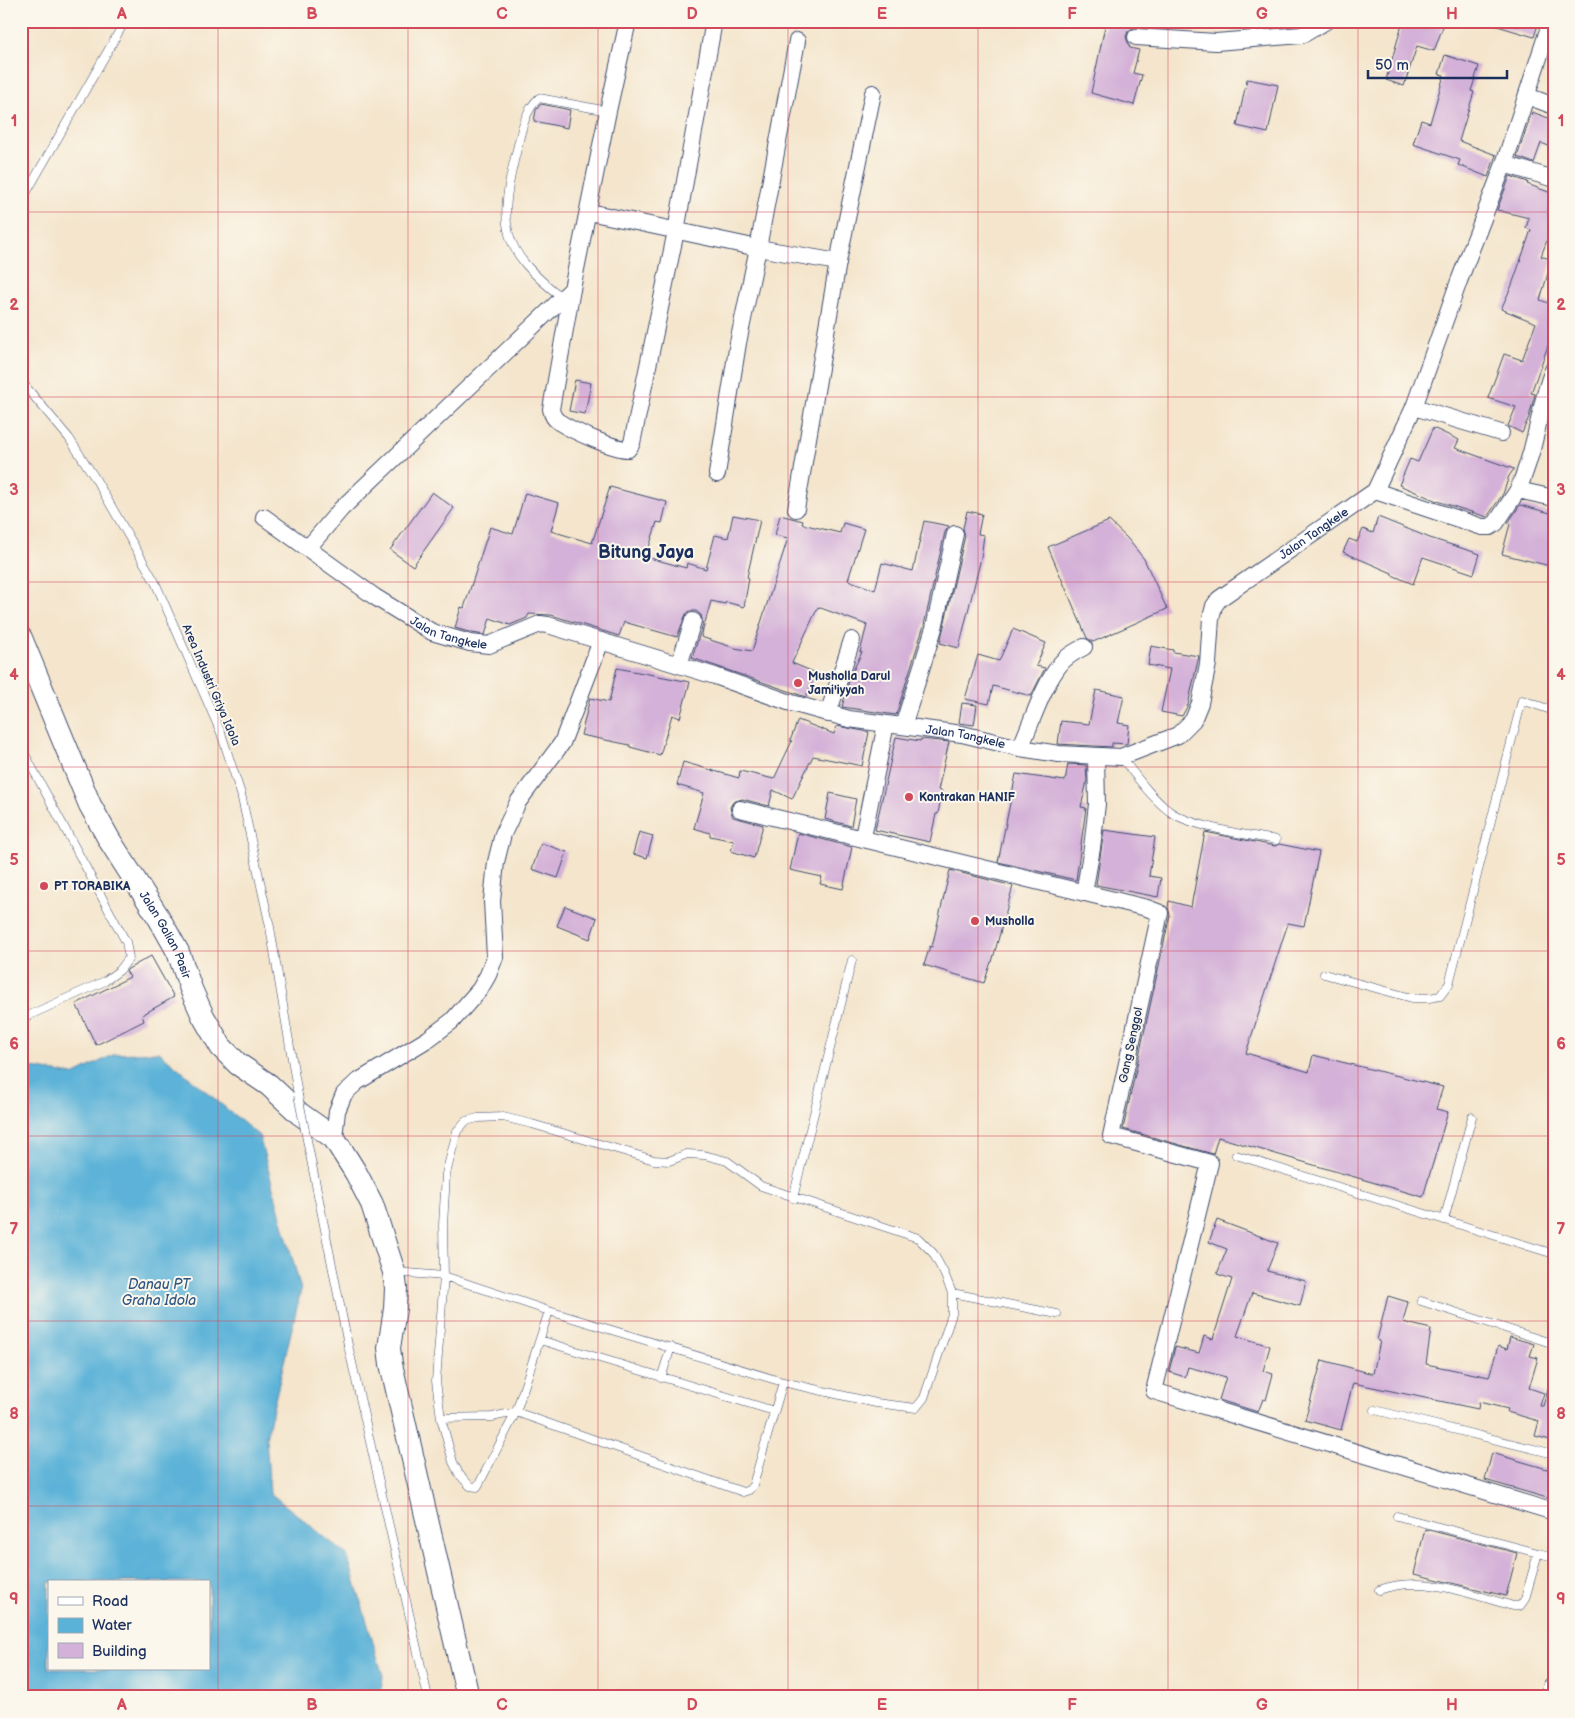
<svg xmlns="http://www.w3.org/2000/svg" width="1575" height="1718" viewBox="0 0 1575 1718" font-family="'Balsamiq Sans',sans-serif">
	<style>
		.water { fill: #5bb2d8; stroke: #3b709b; fill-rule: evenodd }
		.building { fill: #d4b1d8 }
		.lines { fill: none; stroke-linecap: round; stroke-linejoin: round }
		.lane-casing { stroke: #3c4a6e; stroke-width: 9 }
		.street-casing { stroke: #3c4a6e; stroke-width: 18 }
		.secondary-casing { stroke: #3c4a6e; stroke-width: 24 }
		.lane { stroke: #fff; stroke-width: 8 }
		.street { stroke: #fff; stroke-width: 16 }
		.secondary { stroke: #fff; stroke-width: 22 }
		.lane-bridge-casing { stroke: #3c4a6e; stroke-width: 9; stroke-linecap: butt }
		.lane-bridge { stroke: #fff; stroke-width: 8 }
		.grid { fill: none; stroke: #d1495b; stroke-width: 1; stroke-opacity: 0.55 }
		.poi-dot { fill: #d1495b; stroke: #fbf7ec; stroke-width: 2 }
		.labels { text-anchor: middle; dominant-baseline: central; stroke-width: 4; stroke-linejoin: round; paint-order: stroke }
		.street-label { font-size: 12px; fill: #1b2f5e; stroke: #fbf7ec }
		.poi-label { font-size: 12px; font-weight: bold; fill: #1b2f5e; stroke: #fbf7ec; text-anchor: start }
		.water-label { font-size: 14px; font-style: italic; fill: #2e5683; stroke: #fbf7ec }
		.district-label { font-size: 18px; font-weight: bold; fill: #1b2f5e; stroke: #fbf7ec }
		.neatline { fill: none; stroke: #d1495b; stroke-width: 2 }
		.grid-label { font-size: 16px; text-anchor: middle; font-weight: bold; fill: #d1495b }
	</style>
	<rect width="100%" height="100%" fill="#fbf7ec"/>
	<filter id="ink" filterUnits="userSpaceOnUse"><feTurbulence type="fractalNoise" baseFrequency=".02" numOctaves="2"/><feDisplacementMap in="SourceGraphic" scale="10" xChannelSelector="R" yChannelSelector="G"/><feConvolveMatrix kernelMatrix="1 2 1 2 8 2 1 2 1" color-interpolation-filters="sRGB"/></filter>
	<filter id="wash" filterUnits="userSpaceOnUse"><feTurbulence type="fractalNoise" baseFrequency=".0096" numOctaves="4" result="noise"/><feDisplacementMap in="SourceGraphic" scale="20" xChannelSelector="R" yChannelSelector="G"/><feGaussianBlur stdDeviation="1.12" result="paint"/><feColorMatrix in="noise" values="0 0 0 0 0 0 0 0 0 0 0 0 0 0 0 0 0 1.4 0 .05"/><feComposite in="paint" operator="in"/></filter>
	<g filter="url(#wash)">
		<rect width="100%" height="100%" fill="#f4e5cc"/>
		<path class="water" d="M 159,1052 L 259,1136 L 301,1290 L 266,1438 L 270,1493 L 347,1555 L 383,1676 L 380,1697 L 21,1697 L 21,1066 L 73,1075 L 115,1054 ZM 49,1582 L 209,1582 L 209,1669 L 49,1669 Z"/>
		<g id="blocks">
			<path class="building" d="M 1106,21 L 1136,21 L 1134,27 L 1128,31 L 1126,37 L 1130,48 L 1139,50 L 1133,73 L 1142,75 L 1134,105 L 1091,93 Z
				M 1403,21 L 1445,21 L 1434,51 L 1417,46 L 1404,86 L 1386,80 Z
				M 1494,21 L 1539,21 L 1534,37 L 1494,25 Z
				M 1445,55 L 1479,66 L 1471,91 L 1474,92 L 1459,141 L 1496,155 L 1488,177 L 1458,165 L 1460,160 L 1413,144 L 1421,120 L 1430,123 L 1444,75 L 1439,74 Z
				M 1247,79 L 1278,85 L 1268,133 L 1237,126 Z
				M 541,104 L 570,110 L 567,128 L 534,121 L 536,110 Z
				M 1532,112 L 1554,120 L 1554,148 L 1541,143 L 1534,163 L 1517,157 Z
				M 1510,176 L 1528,182 L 1527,184 L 1554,194 L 1554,222 L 1541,256 L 1552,260 L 1540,300 L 1554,305 L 1554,329 L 1531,393 L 1535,394 L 1529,417 L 1522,433 L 1508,426 L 1516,407 L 1488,398 L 1504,354 L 1522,360 L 1536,323 L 1501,309 L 1512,285 L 1531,230 L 1526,228 L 1529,218 L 1497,210 Z
				M 575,380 L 591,383 L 585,414 L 569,411 Z
				M 1433,428 L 1459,440 L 1455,448 L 1514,469 L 1509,476 L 1503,494 L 1487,517 L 1437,501 L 1399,485 L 1410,459 L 1418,462 Z
				M 610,487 L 667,502 L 662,523 L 657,522 L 646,557 L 686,568 L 687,563 L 706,569 L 715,535 L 728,538 L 733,515 L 760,520 L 747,577 L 749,578 L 744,607 L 726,602 L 725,604 L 711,601 L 701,637 L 735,648 L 752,651 L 788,538 L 775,535 L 780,515 L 803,521 L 802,524 L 840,533 L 843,523 L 864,529 L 848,580 L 875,590 L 882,563 L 913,571 L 924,521 L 949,526 L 945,532 L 924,625 L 896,715 L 842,707 L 850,677 L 862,652 L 860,652 L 867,625 L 818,607 L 792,663 L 816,673 L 806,697 L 692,658 L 703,624 L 701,615 L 696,611 L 690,611 L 686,614 L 677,637 L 624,622 L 619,636 L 551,615 L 529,614 L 527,618 L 510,625 L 490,618 L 485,635 L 472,633 L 455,628 L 461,607 L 464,608 L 490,527 L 513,534 L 525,493 L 559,503 L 551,531 L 592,543 Z
				M 432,492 L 454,508 L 413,566 L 390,550 Z
				M 1520,505 L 1554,514 L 1554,567 L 1502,554 L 1510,524 L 1508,523 Z
				M 967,511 L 982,514 L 978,534 L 984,535 L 981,558 L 959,648 L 940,643 L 965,536 L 963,528 Z
				M 1378,517 L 1430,538 L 1480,554 L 1474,574 L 1423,557 L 1413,584 L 1392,575 L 1392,573 L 1343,552 L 1349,539 L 1357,542 L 1363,529 L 1373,533 Z
				M 1109,521 L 1127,538 L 1144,559 L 1167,609 L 1093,642 L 1087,638 L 1048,547 Z
				M 1013,629 L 1046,643 L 1036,666 L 1045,668 L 1031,696 L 993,686 L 989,704 L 965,699 L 978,655 L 999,661 Z
				M 1151,646 L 1173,650 L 1173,652 L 1199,656 L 1188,705 L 1182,716 L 1161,712 L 1170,669 L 1148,665 Z
				M 617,668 L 690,682 L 680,718 L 672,715 L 660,755 L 630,747 L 630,745 L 581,735 L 590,698 L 609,702 Z
				M 1096,690 L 1124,696 L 1118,723 L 1129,725 L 1127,744 L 1112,743 L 1112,747 L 1058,744 L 1061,721 L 1089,724 Z
				M 962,703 L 977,705 L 974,725 L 959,723 Z
				M 798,720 L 834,734 L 837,726 L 869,732 L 862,766 L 813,756 L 792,799 L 773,790 L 769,806 L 742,799 L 733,802 L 730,807 L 731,812 L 733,817 L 763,825 L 754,858 L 731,851 L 734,841 L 710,836 L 710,833 L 694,828 L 704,793 L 677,785 L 683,762 L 739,778 L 740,771 L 774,779 L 792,741 L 790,741 Z
				M 896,737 L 920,741 L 921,739 L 949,742 L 938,790 L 942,791 L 938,814 L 936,814 L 930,842 L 875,830 Z
				M 1068,764 L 1086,765 L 1087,781 L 1081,807 L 1086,808 L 1076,880 L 998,862 L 1016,774 L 1065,781 Z
				M 830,793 L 856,799 L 851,826 L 825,819 Z
				M 1104,830 L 1155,837 L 1149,876 L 1161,878 L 1158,897 L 1096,885 Z
				M 639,832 L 653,836 L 647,858 L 633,854 Z
				M 1205,832 L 1275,846 L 1279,844 L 1319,852 L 1304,926 L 1288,923 L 1246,1053 L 1309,1072 L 1313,1055 L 1443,1087 L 1436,1109 L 1448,1112 L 1423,1197 L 1218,1137 L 1213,1154 L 1123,1129 L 1170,915 L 1168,907 L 1169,901 L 1191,907 Z
				M 798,833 L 852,847 L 843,889 L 820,884 L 822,877 L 790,870 Z
				M 541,843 L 567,852 L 558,878 L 532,869 Z
				M 950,870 L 1013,886 L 992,962 L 991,962 L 984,983 L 924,965 L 930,946 L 932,947 Z
				M 565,906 L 597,918 L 590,939 L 557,926 Z
				M 151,956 L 174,997 L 142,1015 L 144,1021 L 96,1045 L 76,1004 L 130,977 L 126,971 L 128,969 Z
				M 1217,1220 L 1278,1243 L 1267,1271 L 1306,1281 L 1300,1306 L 1252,1293 L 1237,1336 L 1270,1346 L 1263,1371 L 1273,1374 L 1266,1400 L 1263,1399 L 1258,1412 L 1219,1400 L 1226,1377 L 1188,1367 L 1185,1377 L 1169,1372 L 1175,1347 L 1199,1353 L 1204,1336 L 1213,1339 L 1232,1279 L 1217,1274 L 1227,1249 L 1209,1242 Z
				M 1388,1296 L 1408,1302 L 1403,1322 L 1431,1329 L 1426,1364 L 1489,1377 L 1498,1346 L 1507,1349 L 1510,1337 L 1534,1344 L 1530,1356 L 1538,1358 L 1529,1388 L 1544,1393 L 1540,1406 L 1543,1406 L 1549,1385 L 1554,1385 L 1554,1441 L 1535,1436 L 1539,1421 L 1507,1412 L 1508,1409 L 1479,1402 L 1478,1409 L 1353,1383 L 1341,1430 L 1305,1420 L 1322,1360 L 1373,1374 L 1380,1341 L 1377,1340 Z
				M 1492,1453 L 1554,1471 L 1554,1500 L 1485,1480 Z
				M 1425,1529 L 1517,1553 L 1506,1596 L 1414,1574 Z"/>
		</g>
	</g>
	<g filter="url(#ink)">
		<use href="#blocks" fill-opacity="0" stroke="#3c4a6e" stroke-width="1"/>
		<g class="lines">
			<g class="lane-casing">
				<path id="lane" d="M 21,202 L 125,21
					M 563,298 C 499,250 498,224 517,149 C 521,132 525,110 539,98 L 608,111
					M 21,381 L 69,438 L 95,478 L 155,582 L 221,733 L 241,794 L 270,927 L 298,1095
					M 21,747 L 126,942 L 129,958 L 120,970 L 105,981 L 21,1019
					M 1121,757 C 1136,776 1150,796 1169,811 C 1191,827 1249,835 1276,840
					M 1324,974 L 1412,998 L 1429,998 L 1440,996 L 1449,984 L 1522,700 L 1554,711
					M 1236,1155 L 1554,1254
					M 793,1198 L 852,960
					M 1444,1220 L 1472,1117
					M 396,1272 L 444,1276 L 549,1311 L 783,1382 L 876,1403 L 916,1408 L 924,1398 L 952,1314 L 952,1293 L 944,1273 L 933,1253 L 918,1238 L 761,1186 L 727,1161 L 704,1155 L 687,1154 L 669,1161 L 654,1160 L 532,1124 L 503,1117 L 478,1118 L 466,1121 L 457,1131 L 446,1174 L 443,1225 L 444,1276 L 436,1381 L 441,1418 L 453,1462 L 459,1474 L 470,1486 L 477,1487 L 479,1484 L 516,1412 L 549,1311
					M 952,1293 L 1057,1314
					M 1421,1301 L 1554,1344
					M 540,1340 L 774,1411
					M 348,1345 L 428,1697
					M 661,1378 L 671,1347
					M 1375,1410 L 1554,1454
					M 441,1418 L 492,1417 L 516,1412 L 743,1492 L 749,1490 L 753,1485 L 783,1382
					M 1397,1516 L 1538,1553
					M 1379,1590 C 1424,1574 1469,1594 1513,1606 L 1520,1606 L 1525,1599 L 1538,1553 L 1554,1557"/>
			</g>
			<g class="street-casing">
				<g id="street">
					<path d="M 1136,37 L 1216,42 L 1302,35 L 1326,21"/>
					<path d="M 1527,96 L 1554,106"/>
					<path d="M 1504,164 L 1554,179"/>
					<path d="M 589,212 L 758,248 L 838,262"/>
					<path d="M 572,289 L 551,409 C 552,415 554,419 559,422 C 573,431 613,449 628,449 L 632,443 L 676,231 L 714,21"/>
					<path d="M 1414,407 L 1501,433"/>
					<path d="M 717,474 L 738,343 L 758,248 L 797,41"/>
					<path d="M 1518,490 C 1525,473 1531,455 1535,437 C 1541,414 1544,390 1554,368"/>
					<path d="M 1375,491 L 1414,407 L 1459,281 L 1504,164 L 1551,21"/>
					<path d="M 796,509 L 838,262 L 873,93"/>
					<path id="s1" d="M 264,517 L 375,597 L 432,632 L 470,643 L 489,645 L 540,624 L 548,625 L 715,676 L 788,702 L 849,719 L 962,734 L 1020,748 L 1059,754 L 1121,757 L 1178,735 L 1193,720 L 1200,703 L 1208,664 L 1211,618 L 1214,606 L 1219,599 L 1375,491 L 1482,527 L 1490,527 L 1496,523 L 1518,490 L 1554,498"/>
					<path d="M 308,548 L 341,509 L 572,289 L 608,111 L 628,21"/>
					<path d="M 679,665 L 693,621"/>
					<path d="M 828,714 L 852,640"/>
					<path d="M 903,726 L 934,628 L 955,534"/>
					<path d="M 1020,748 C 1033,720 1042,687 1061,663 C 1067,656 1076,651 1084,647"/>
					<path d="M 740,809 L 1147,908 L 1160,913 L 1111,1136 L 1210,1163 L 1154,1391 L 1554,1512"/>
					<path d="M 863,837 L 886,724"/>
					<path d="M 1084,893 L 1092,848 L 1097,804 L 1096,756"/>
					<path d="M 334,1138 L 337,1111 L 344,1094 L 357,1082 L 428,1039 L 452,1021 L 480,989 L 488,975 L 495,957 L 492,901 L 496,862 L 503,834 L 518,802 L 562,743 L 601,641"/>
				</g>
			</g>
			<g class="secondary-casing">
				<g id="secondary">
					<path id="s2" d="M 21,638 L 90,805 L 110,841 L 159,918 L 178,952 L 191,989 L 203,1016 L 221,1047 L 238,1064 L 269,1085 L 300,1114 L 334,1138 L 356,1173 L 372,1204 L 394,1272 L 396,1288 L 395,1309 L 389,1348 L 391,1364 L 468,1697"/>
					<path d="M 1551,1697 L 1554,1688"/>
				</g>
			</g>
			<use href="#lane" class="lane"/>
			<use href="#street" class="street"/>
			<use href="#secondary" class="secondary"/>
			<g class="lane-bridge-casing">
				<path id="lane-bridge" d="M 298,1095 L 348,1345"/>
			</g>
			<use href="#lane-bridge" class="lane-bridge"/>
		</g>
	</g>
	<path class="grid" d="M 218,21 L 218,1697M 408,21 L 408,1697M 598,21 L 598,1697M 788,21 L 788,1697M 978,21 L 978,1697M 1168,21 L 1168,1697M 1358,21 L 1358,1697M 21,212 L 1554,212M 21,397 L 1554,397M 21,582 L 1554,582M 21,767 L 1554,767M 21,951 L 1554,951M 21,1136 L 1554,1136M 21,1321 L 1554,1321M 21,1506 L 1554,1506"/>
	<g class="poi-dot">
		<circle cx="798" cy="683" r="5"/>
		<circle cx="909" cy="797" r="5"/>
		<circle cx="44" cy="886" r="5"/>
		<circle cx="975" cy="921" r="5"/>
	</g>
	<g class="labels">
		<g class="street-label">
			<text stroke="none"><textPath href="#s1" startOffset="1239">Jalan Tangkele</textPath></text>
			<text stroke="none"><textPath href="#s1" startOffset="220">Jalan Tangkele</textPath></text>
			<text transform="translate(211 685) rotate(67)">Area Industri Griya Idola</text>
			<text stroke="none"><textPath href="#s1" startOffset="759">Jalan Tangkele</textPath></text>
			<text stroke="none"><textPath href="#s2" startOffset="331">Jalan Galian Pasir</textPath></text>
			<text transform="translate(1131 1045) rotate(-78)">Gang Senggol</text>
		</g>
		<g class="poi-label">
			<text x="808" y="676">Musholla Darul<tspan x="808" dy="14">Jami'iyyah</tspan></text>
			<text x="919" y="797">Kontrakan HANIF</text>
			<text x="54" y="886">PT TORABIKA</text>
			<text x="985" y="921">Musholla</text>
		</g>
		<g class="water-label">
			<text x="159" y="1284">Danau PT<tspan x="159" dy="16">Graha Idola</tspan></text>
		</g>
		<g class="district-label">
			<text x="646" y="552">Bitung Jaya</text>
		</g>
	</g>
	<rect width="1575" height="1718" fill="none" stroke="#fbf7ec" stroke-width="55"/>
	<rect x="48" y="1580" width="162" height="90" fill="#fbf7ec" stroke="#a1a7b3"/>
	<rect x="58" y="1597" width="25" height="8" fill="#ffffff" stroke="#a1a7b3"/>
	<text x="92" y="1606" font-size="15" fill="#1b2f5e">Road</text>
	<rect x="58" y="1618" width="25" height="15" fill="#5bb2d8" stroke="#a1a7b3"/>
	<text x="92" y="1630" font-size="15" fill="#1b2f5e">Water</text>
	<rect x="58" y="1643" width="25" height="15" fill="#d4b1d8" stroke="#a1a7b3"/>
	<text x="92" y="1656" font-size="15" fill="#1b2f5e">Building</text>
	<path d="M1368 70v8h139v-8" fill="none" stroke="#1b2f5e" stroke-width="2.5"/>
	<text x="1375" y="70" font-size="15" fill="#1b2f5e" stroke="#fbf7ec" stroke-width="4" paint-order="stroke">50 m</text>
	<rect x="28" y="28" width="1520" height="1662" class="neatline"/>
	<g class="grid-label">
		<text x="122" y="19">A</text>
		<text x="312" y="19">B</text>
		<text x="502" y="19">C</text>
		<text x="692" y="19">D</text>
		<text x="882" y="19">E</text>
		<text x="1072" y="19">F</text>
		<text x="1262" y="19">G</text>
		<text x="1452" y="19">H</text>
		<text x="14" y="126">1</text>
		<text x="1561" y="126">1</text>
		<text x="14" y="310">2</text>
		<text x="1561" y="310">2</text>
		<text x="14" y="495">3</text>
		<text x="1561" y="495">3</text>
		<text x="14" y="680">4</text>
		<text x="1561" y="680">4</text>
		<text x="14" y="865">5</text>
		<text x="1561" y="865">5</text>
		<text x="14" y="1049">6</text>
		<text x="1561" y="1049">6</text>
		<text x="14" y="1234">7</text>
		<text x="1561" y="1234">7</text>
		<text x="14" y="1419">8</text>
		<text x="1561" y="1419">8</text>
		<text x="14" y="1604">9</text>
		<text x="1561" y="1604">9</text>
		<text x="122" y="1710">A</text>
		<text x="312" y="1710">B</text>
		<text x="502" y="1710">C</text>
		<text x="692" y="1710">D</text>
		<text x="882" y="1710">E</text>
		<text x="1072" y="1710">F</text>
		<text x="1262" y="1710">G</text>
		<text x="1452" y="1710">H</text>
	</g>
</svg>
